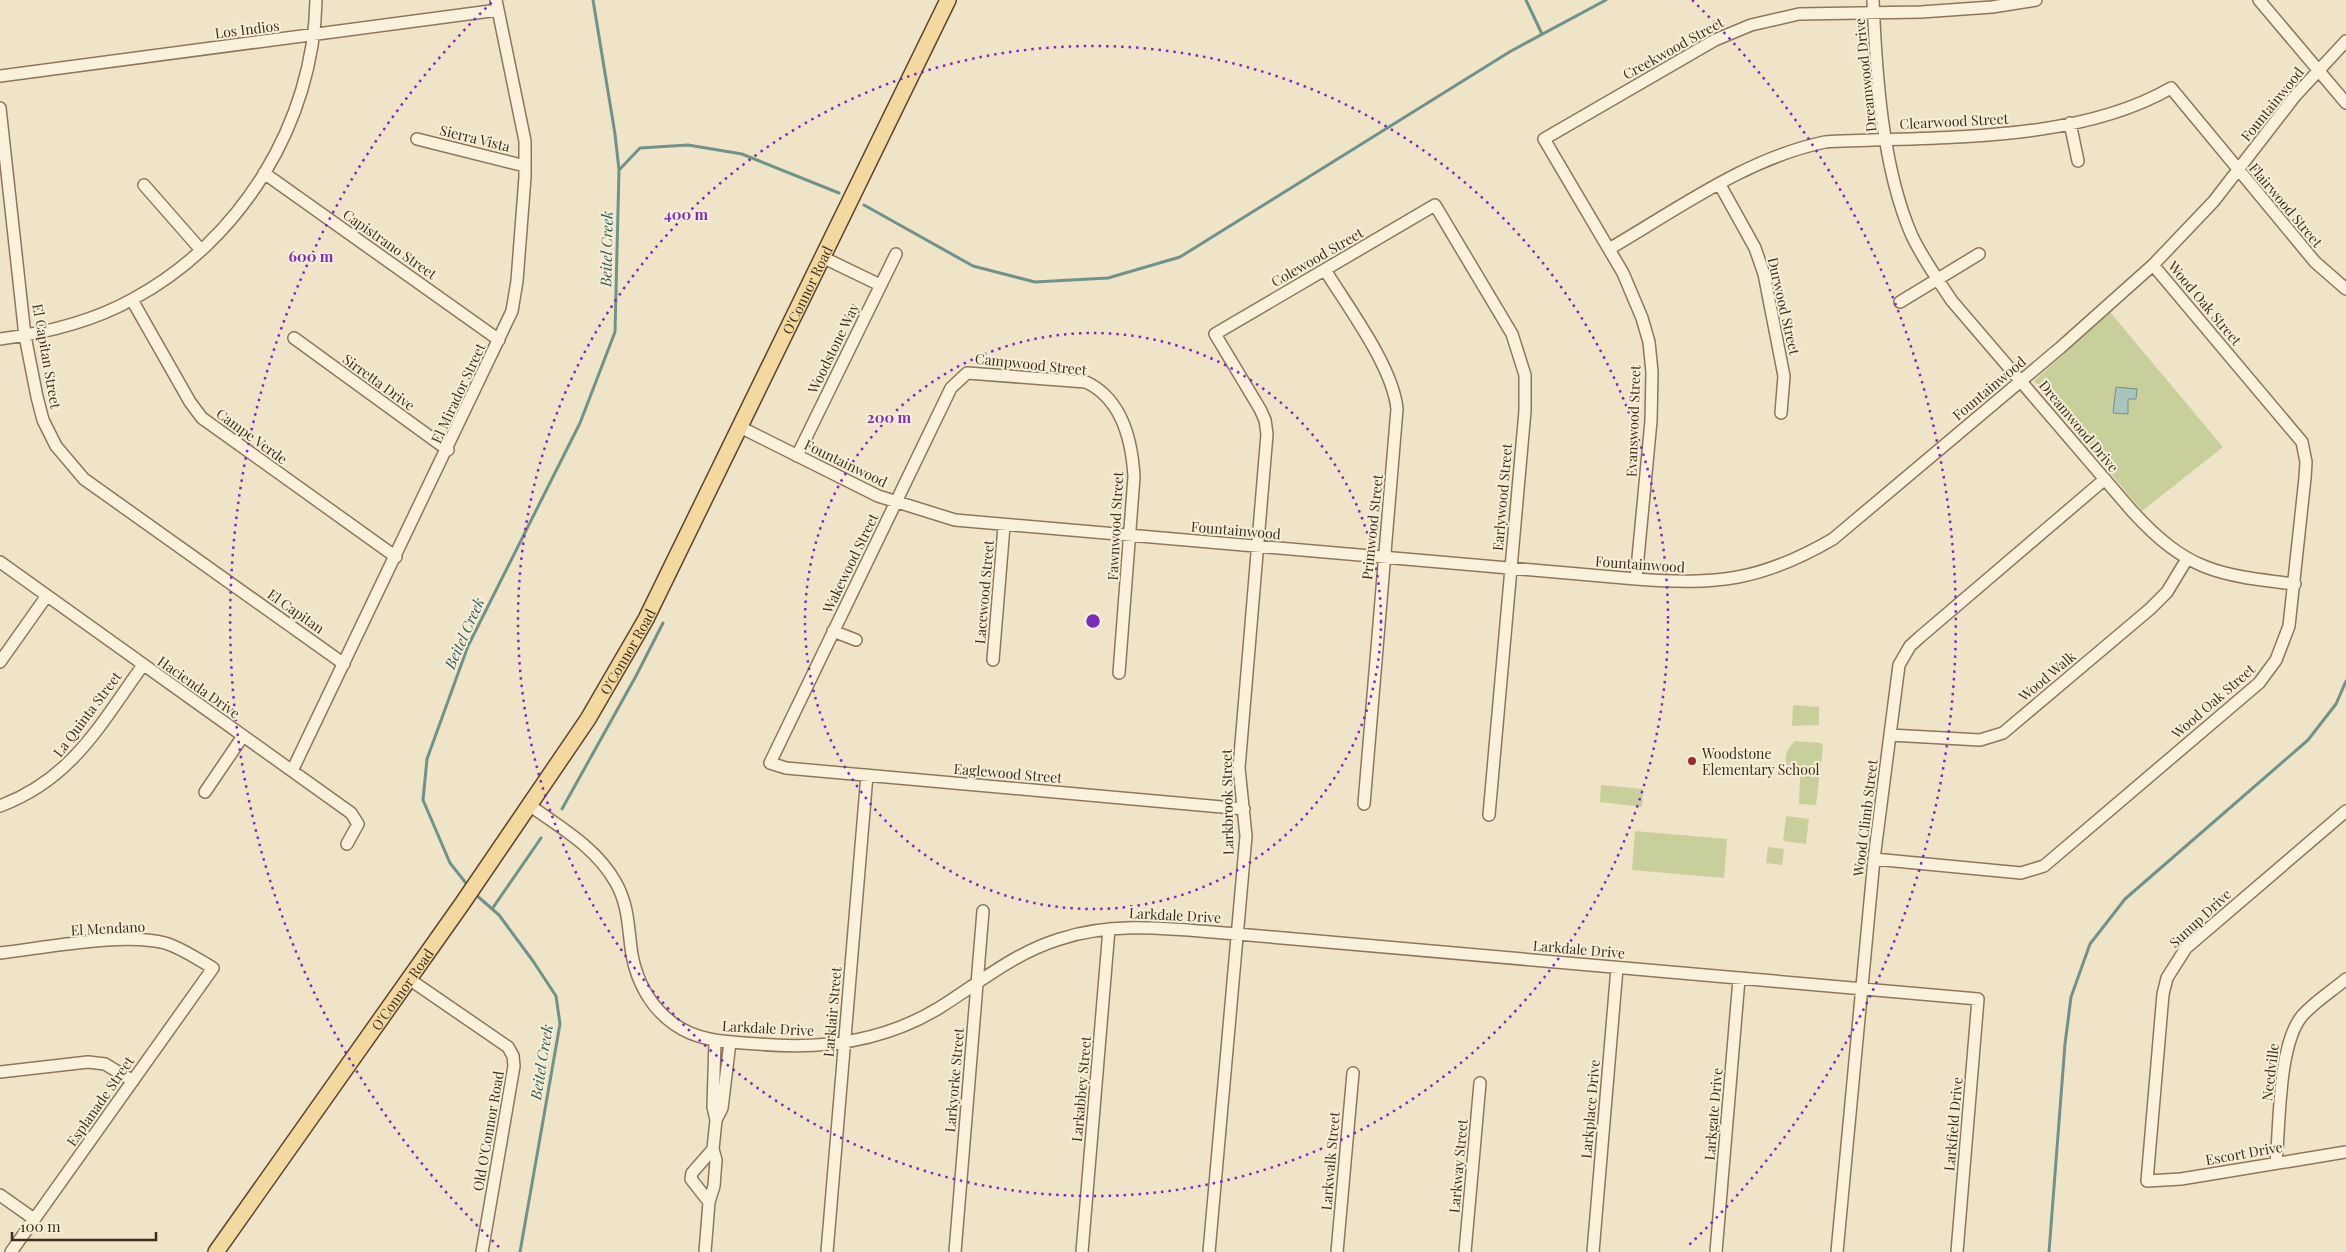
<svg xmlns="http://www.w3.org/2000/svg" width="2346" height="1252" viewBox="0 0 2346 1252" font-family="'Playfair Display',serif">
	<style>
		.green { fill: #c9cf9b }
		.water { fill: #a9c4bc; stroke: #6f938a }
		.lines { fill: none; stroke-linecap: round; stroke-linejoin: round }
		.stream { stroke: #6f938a; stroke-width: 3 }
		.minor-casing { stroke: #8d765c; stroke-width: 14 }
		.major-casing { stroke: #5b4430; stroke-width: 18 }
		.minor { stroke: #faf1dc; stroke-width: 11 }
		.major { stroke: #f3d9a0; stroke-width: 15 }
		.ring { fill: none; stroke: #7b2cbf; stroke-width: 2.5; stroke-dasharray: 2.5 5 }
		.poi-dot { fill: #9e2a2b; stroke: #f7eed8; stroke-width: 2 }
		.labels { text-anchor: middle; dominant-baseline: central; stroke-width: 4; stroke-linejoin: round; paint-order: stroke }
		.street-label { font-size: 14px; fill: #3d2e20; stroke: #f7eed8 }
		.poi-label { font-size: 14px; fill: #3d2e20; stroke: #f7eed8; text-anchor: start }
		.water-label { font-size: 15px; font-style: italic; fill: #2f5d5a; stroke: #f7eed8 }
		.centre { fill: #7b2cbf; stroke: #f7eed8; stroke-width: 2.5 }
		.ring-label { font-size: 15px; text-anchor: middle; font-weight: bold; fill: #7b2cbf; stroke: #f7eed8; stroke-width: 4; stroke-linejoin: round; paint-order: stroke }
	</style>
	<rect width="100%" height="100%" fill="#f0e4c8"/>
	<path class="green" d="M 2110,312 L 2223,447 L 2142,511 L 2034,381 Z
		M 1795,705 L 1819,707 L 1819,725 L 1792,726 L 1793,707 Z
		M 1795,741 L 1821,743 L 1823,746 L 1816,805 L 1799,804 L 1800,777 C 1783,769 1781,754 1795,741 Z
		M 1601,785 L 1643,789 L 1642,807 L 1600,802 Z
		M 1786,816 L 1809,819 L 1806,844 L 1783,841 Z
		M 1635,831 L 1727,839 L 1724,878 L 1632,870 Z
		M 1768,847 L 1784,849 L 1782,865 L 1766,863 Z"/>
	<path class="water" d="M 2116,387 L 2137,389 L 2136,399 L 2128,399 L 2128,414 L 2113,413 Z"/>
	<g class="lines">
		<path class="stream" d="M 1526,0 L 1542,34
			M 619,170 L 640,148 L 688,145 L 742,154 L 839,193
			M 864,205 L 973,266 L 1035,282 L 1108,278 L 1180,257 L 1511,51 L 1606,0
			M 562,809 L 636,676 L 663,623
			M 469,887 L 450,863 L 423,800 L 427,759 L 468,646 L 580,423 L 615,332 L 619,170 L 615,134 L 593,0
			M 475,894 L 499,915 L 533,961 L 556,996 L 560,1024 L 520,1252
			M 492,909 L 541,838
			M 2049,1252 L 2065,1044 L 2071,997 L 2090,944 L 2125,899 L 2308,740 L 2336,704 L 2346,681"/>
		<g class="minor-casing">
			<path id="minor" d="M 1873,0 C 1876,73 1882,168 1912,236 C 1923,259 1938,280 1952,301 L 2132,511 C 2187,571 2217,575 2295,584
				M 2259,0 L 2346,103
				M 0,76 L 498,10
				M 0,108 L 25,336 L 37,397 L 43,420 L 56,446 L 84,479 L 344,664
				M 2070,123 L 2078,161
				M 417,139 L 525,166
				M 264,173 L 499,340
				M 144,185 L 201,250
				M 1720,185 L 1755,248 L 1764,274 L 1784,376 L 1781,413
				M 1609,249 C 1678,209 1747,158 1825,142 C 1934,136 2074,144 2171,88 L 2315,262 L 2346,289
				M 822,257 L 880,285
				M 1325,270 C 1348,307 1393,367 1397,409 L 1364,804
				M 132,300 L 190,402 L 202,418 L 396,557
				M 1900,302 L 1979,254
				M 294,338 L 448,450
				M 0,339 C 46,333 92,322 133,299 C 241,241 314,122 316,0
				M 740,427 L 878,496 L 955,520 L 1636,579 C 1717,585 1761,581 1833,539 L 2060,348 L 2153,265 L 2214,201 L 2295,96 L 2346,41
				M 797,456 L 896,254
				M 0,562 L 351,813 L 358,824 L 347,844
				M 1636,579 L 1651,421 L 1652,372 L 1649,342 L 1642,318 L 1623,273 L 1544,139 L 1715,40 L 1751,25 L 1799,14 L 1921,12 L 1992,7 L 2036,0
				M 833,631 L 856,640
				M 993,660 L 1004,526
				M 0,662 L 46,597
				M 1119,673 L 1134,477 C 1132,441 1122,399 1086,382 L 967,373 L 951,388 L 770,763 L 786,768 L 1244,809
				M 1890,735 L 1980,740 L 2003,733 L 2150,609 L 2167,592 L 2187,559
				M 292,771 L 512,311 L 517,281 L 525,177 L 525,141 L 496,0
				M 205,792 L 243,736
				M 529,805 C 560,827 597,848 616,883 C 629,906 628,929 632,955 C 637,982 651,1008 674,1024 C 699,1042 728,1042 758,1044 C 822,1050 883,1042 939,1008 C 979,983 1014,953 1060,939 C 1118,920 1177,930 1237,934 L 1978,999 L 1957,1252
				M 0,806 C 72,779 100,725 143,665
				M 2346,811 L 2186,948 L 2167,978 L 2163,994 L 2147,1181 L 2181,1179 L 2346,1152
				M 1874,859 L 2021,873 L 2044,866 L 2259,683 L 2276,660 L 2289,626 L 2305,478 L 2306,462 L 2302,442 L 2153,265
				M 0,953 C 44,948 124,932 165,943 C 182,948 197,959 213,968 L 11,1252
				M 409,979 L 508,1047 L 513,1056 L 514,1066 L 482,1252
				M 0,1072 L 88,1062 L 105,1064 L 133,1081
				M 716,1120 L 722,1108 L 730,1042
				M 2276,1162 C 2280,1123 2278,1045 2302,1016 C 2314,1002 2332,991 2346,979
				M 0,1195 L 34,1219
				M 709,1202 L 691,1179 L 692,1173 L 713,1149
				M 705,1252 L 709,1202 L 714,1186 L 716,1160 L 713,1149 L 716,1120 L 713,1107 L 715,1041
				M 827,1252 L 867,775
				M 955,1252 L 983,911
				M 1082,1252 L 1109,929
				M 1209,1252 L 1246,836 L 1239,768 L 1267,434 L 1265,420 L 1260,409 L 1215,334 L 1435,205 L 1512,334 L 1525,375 L 1525,411 L 1489,815
				M 1337,1252 L 1353,1073
				M 1465,1252 L 1480,1083
				M 1593,1252 L 1617,968
				M 1716,1252 L 1739,979
				M 1837,1252 L 1874,859 L 1899,665 L 1910,646 L 1920,637 L 2105,479"/>
		</g>
		<g class="major-casing">
			<g id="major">
				<path id="s1" d="M 216,1252 L 462,904 L 588,719 L 646,619 L 948,0"/>
			</g>
		</g>
		<use href="#minor" class="minor"/>
		<use href="#major" class="major"/>
	</g>
	<g class="ring">
		<circle cx="1093" cy="621" r="288"/>
		<circle cx="1093" cy="621" r="575"/>
		<path d="M499 1247A863 863 0 0 1 494 0M1692 0A863 863 0 0 1 1687 1247"/>
	</g>
	<circle class="poi-dot" cx="1692" cy="761" r="5"/>
	<g class="labels">
		<g class="street-label">
			<text transform="translate(247 29) rotate(-7)">Los Indios</text>
			<text transform="translate(1673 48) rotate(-29)">Creekwood Street</text>
			<text transform="translate(1865 75) rotate(-96)">Dreamwood Drive</text>
			<text transform="translate(2272 104) rotate(-51)">Fountainwood</text>
			<text transform="translate(1954 121) rotate(-3)">Clearwood Street</text>
			<text transform="translate(475 138) rotate(14)">Sierra Vista</text>
			<text transform="translate(2286 205) rotate(50)">Flairwood Street</text>
			<text transform="translate(390 244) rotate(35)">Capistrano Street</text>
			<text transform="translate(1317 257) rotate(-30)">Colewood Street</text>
			<text stroke="none"><textPath href="#s1" startOffset="1132">O'Connor Road</textPath></text>
			<text transform="translate(2205 303) rotate(50)">Wood Oak Street</text>
			<text transform="translate(1784 306) rotate(77)">Durwood Street</text>
			<text transform="translate(833 348) rotate(-64)">Woodstone Way</text>
			<text transform="translate(47 356) rotate(80)">El Capitan Street</text>
			<text transform="translate(1031 364) rotate(6)">Campwood Street</text>
			<text transform="translate(379 382) rotate(36)">Sirretta Drive</text>
			<text transform="translate(1989 388) rotate(-40)">Fountainwood</text>
			<text transform="translate(458 393) rotate(-65)">El Mirador Street</text>
			<text transform="translate(1633 421) rotate(-88)">Evanswood Street</text>
			<text transform="translate(2079 426) rotate(50)">Dreamwood Drive</text>
			<text transform="translate(252 436) rotate(36)">Campe Verde</text>
			<text transform="translate(846 463) rotate(26)">Fountainwood</text>
			<text transform="translate(1502 497) rotate(-85)">Earlywood Street</text>
			<text transform="translate(1115 526) rotate(-87)">Fawnwood Street</text>
			<text transform="translate(1372 527) rotate(-84)">Primwood Street</text>
			<text transform="translate(1236 530) rotate(5)">Fountainwood</text>
			<text transform="translate(850 563) rotate(-64)">Wakewood Street</text>
			<text transform="translate(1640 564) rotate(4)">Fountainwood</text>
			<text transform="translate(984 592) rotate(-85)">Lacewood Street</text>
			<text transform="translate(296 611) rotate(35)">El Capitan</text>
			<text stroke="none"><textPath href="#s1" startOffset="728">O'Connor Road</textPath></text>
			<text transform="translate(2047 676) rotate(-40)">Wood Walk</text>
			<text transform="translate(199 687) rotate(35)">Hacienda Drive</text>
			<text transform="translate(2213 701) rotate(-41)">Wood Oak Street</text>
			<text transform="translate(87 714) rotate(-53)">La Quinta Street</text>
			<text transform="translate(1008 773) rotate(5)">Eaglewood Street</text>
			<text transform="translate(1227 802) rotate(-91)">Larkbrook Street</text>
			<text transform="translate(1865 818) rotate(-83)">Wood Climb Street</text>
			<text transform="translate(1175 915) rotate(3)">Larkdale Drive</text>
			<text transform="translate(2200 918) rotate(-43)">Sunup Drive</text>
			<text transform="translate(108 928) rotate(-3)">El Mendano</text>
			<text transform="translate(1579 949) rotate(5)">Larkdale Drive</text>
			<text stroke="none"><textPath href="#s1" startOffset="322">O'Connor Road</textPath></text>
			<text transform="translate(832 1012) rotate(-85)">Larklair Street</text>
			<text transform="translate(768 1028) rotate(3)">Larkdale Drive</text>
			<text transform="translate(2270 1072) rotate(-83)">Needville</text>
			<text transform="translate(954 1080) rotate(-85)">Larkyorke Street</text>
			<text transform="translate(1081 1089) rotate(-85)">Larkabbey Street</text>
			<text transform="translate(100 1101) rotate(-55)">Esplanade Street</text>
			<text transform="translate(1590 1109) rotate(-85)">Larkplace Drive</text>
			<text transform="translate(1713 1114) rotate(-85)">Larkgate Drive</text>
			<text transform="translate(1953 1124) rotate(-85)">Larkfield Drive</text>
			<text transform="translate(488 1131) rotate(-80)">Old O'Connor Road</text>
			<text transform="translate(2244 1153) rotate(-10)">Escort Drive</text>
			<text transform="translate(1330 1161) rotate(-85)">Larkwalk Street</text>
			<text transform="translate(1458 1166) rotate(-85)">Larkway Street</text>
		</g>
		<g class="poi-label">
			<text x="1702" y="753">Woodstone<tspan x="1702" dy="16">Elementary School</tspan></text>
		</g>
		<g class="water-label">
			<text transform="translate(606 249) rotate(-89)">Beitel Creek</text>
			<text transform="translate(464 633) rotate(-66)">Beitel Creek</text>
			<text transform="translate(541 1062) rotate(-81)">Beitel Creek</text>
		</g>
	</g>
	<circle cx="1093" cy="621" r="8" class="centre"/>
	<g class="ring-label">
		<text x="686" y="220">400 m</text>
		<text x="311" y="262">600 m</text>
		<text x="889" y="423">200 m</text>
	</g>
	<path d="M12 1232v8h144v-8" fill="none" stroke="#3d2e20" stroke-width="2.5"/>
	<text x="20" y="1232" font-size="15" fill="#3d2e20" stroke="#f7eed8" stroke-width="4" paint-order="stroke">100 m</text>
</svg>
